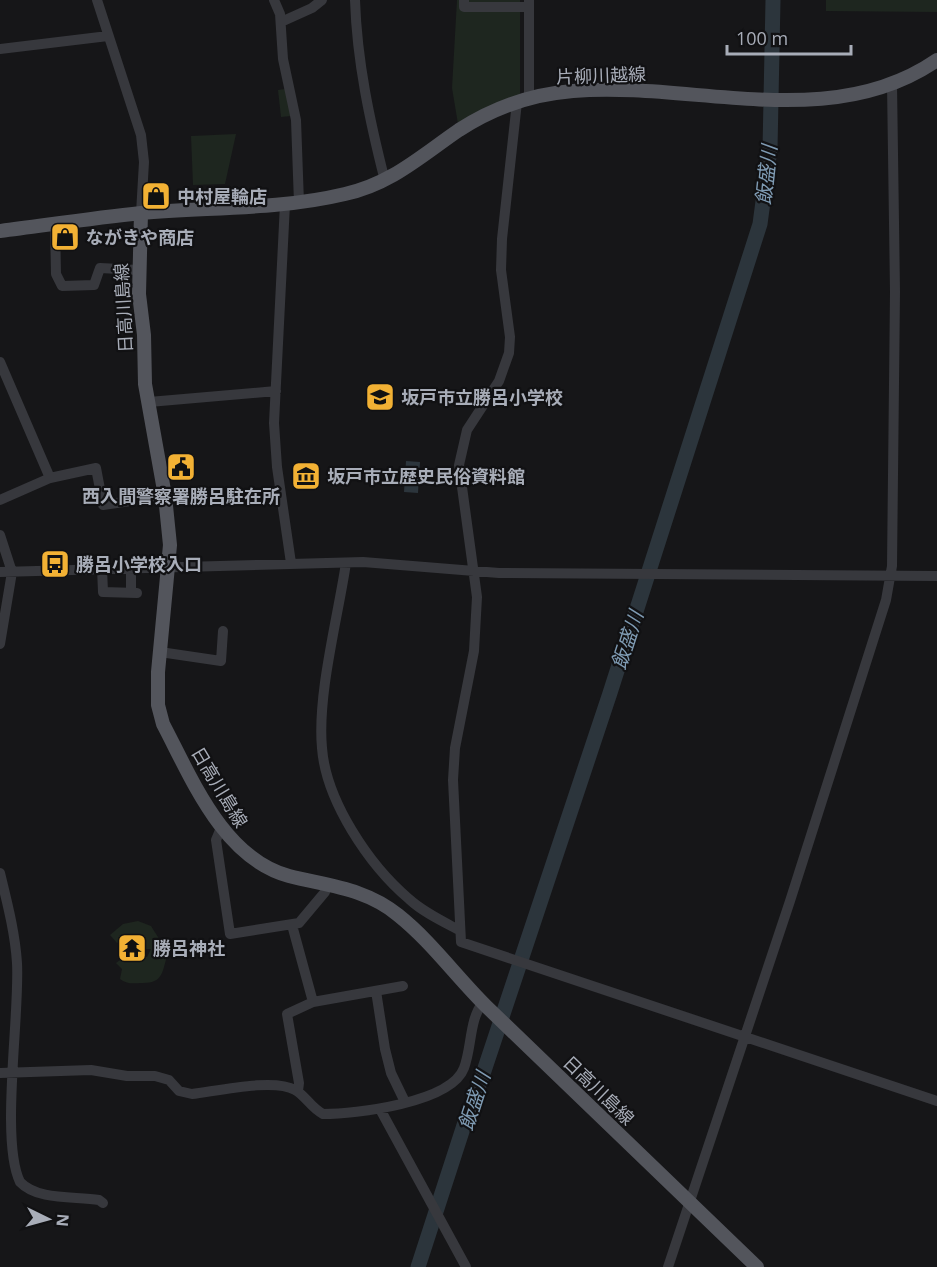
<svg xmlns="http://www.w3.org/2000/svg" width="937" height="1267" viewBox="0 0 937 1267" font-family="'Open Sans','Noto Sans JP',sans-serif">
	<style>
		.green { fill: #1e261f }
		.water { fill: #2c353c }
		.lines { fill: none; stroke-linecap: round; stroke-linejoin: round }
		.river { stroke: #2c353c; stroke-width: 15 }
		.minor { stroke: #37383d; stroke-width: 10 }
		.major { stroke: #53555c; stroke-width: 14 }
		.labels { text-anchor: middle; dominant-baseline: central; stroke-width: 4.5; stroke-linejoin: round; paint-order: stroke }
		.street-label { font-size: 18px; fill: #a8adb8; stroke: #111113 }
		.poi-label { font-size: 18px; font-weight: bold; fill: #a8adb8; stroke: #111113; text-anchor: start }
		.water-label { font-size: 20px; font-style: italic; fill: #7f9bb3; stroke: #111113 }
	</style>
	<rect width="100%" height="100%" fill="#161618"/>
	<path class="green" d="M 457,0 L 520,0 L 520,97 L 458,124 L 452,88 Z
		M 826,0 L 937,0 L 937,12 L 826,11 Z
		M 285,89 L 291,116 L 281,117 L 278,90 Z
		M 236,134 L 225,184 L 193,185 L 191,136 Z
		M 138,921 L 151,926 L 168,953 C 162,971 164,983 143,983 C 133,983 129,985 120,979 L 122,969 L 116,963 L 124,957 L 147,957 L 151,949 L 145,949 L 145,941 L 133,936 L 117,943 L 110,935 L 123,924 Z"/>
	<path class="water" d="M 406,461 L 420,462 L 418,493 L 404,492 Z"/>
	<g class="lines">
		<path class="river" d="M 418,1267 L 467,1116 L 481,1080 L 610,693 L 760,224 L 770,149 L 773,0"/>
		<path class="minor" d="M 97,0 L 141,135 L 144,162 L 141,213
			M 274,0 L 280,14 L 283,59 L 296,120 L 299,203
			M 355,0 C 357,62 370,122 385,181
			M 464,0 L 464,7 L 529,7
			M 281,22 L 312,8 L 322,0
			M 0,49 L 108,36
			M 529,99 L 529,0
			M 517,102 L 502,239 L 501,270 L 510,337 L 509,353 L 499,381 L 467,430 L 459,465 L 477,597 L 474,651 L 455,748 L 453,780 L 461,942 L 937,1101
			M 285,204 L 274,423 L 277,467 L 291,563
			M 55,224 L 56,274 L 62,286 L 94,285 L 100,268 L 138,270
			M 0,362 L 50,478 L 0,500
			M 149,402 L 276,391
			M 50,478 L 96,468 L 103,505 L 165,496
			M 0,535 L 12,572 L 0,644
			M 346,563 C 338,617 317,695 322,748 C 326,801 369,865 409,899 C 423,912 442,921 459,930
			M 102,568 L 103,592 L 137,593
			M 131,568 L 131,593
			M 0,572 L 363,562 L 499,573 L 937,576
			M 160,652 L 221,661 L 223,631
			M 221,828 L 216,840 L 230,934 L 299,923 L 325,892 L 327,883
			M 0,873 C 7,902 15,932 17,963 C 20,1015 0,1141 20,1182 C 38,1201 75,1196 99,1200 L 103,1203
			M 292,925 L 313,1002
			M 376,991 L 385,1049 L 391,1073 L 405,1102
			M 0,1073 L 91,1070 L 127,1076 L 155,1076 L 169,1080 L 179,1091 L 192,1094 C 217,1091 274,1078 295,1090 C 305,1095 311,1108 323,1114 C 355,1114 451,1103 464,1068 C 472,1047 469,1020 483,1002
			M 298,1091 L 299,1083 L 287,1014 L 313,1002 L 403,986
			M 380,1109 L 466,1267
			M 668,1267 L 790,901 L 886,600 L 892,566 L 895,292 L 892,84"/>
		<path class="major" d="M 141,213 L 139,294 L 144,335 L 145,384 L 165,496 L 170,545 L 158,672 L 158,705 L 163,724 C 192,779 223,858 289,876 C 328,886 365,888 398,915 C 432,942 458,979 489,1009 C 578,1095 668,1181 757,1267
			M 0,231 C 47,225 94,218 141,213 C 209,207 278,210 345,194 C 391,184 421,156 459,130 C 493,108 533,94 573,91 C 693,81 830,134 937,60"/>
	</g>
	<defs>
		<g id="shop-square" transform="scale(1.5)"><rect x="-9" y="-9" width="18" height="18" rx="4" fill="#f2b134" stroke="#111113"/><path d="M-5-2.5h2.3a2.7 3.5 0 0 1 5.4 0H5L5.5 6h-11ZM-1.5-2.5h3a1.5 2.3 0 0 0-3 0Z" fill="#111"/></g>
		<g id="school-square" transform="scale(1.5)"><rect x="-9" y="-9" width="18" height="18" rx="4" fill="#f2b134" stroke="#111113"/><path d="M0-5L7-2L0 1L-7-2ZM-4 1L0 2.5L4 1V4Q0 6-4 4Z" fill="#111"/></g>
		<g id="civic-square" transform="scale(1.5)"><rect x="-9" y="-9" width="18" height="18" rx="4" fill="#f2b134" stroke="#111113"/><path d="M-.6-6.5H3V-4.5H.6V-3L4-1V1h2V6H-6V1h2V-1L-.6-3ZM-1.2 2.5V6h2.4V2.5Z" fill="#111"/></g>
		<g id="museum-square" transform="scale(1.5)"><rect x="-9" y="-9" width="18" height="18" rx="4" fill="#f2b134" stroke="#111113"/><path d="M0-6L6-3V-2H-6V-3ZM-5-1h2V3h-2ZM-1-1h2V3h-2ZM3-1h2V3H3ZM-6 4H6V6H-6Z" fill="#111"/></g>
		<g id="bus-square" transform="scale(1.5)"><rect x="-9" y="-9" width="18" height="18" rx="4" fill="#f2b134" stroke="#111113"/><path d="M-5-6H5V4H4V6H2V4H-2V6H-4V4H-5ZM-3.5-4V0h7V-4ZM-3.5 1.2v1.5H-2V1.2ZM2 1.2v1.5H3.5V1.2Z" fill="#111"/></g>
		<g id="temple-square" transform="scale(1.5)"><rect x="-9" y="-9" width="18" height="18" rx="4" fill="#f2b134" stroke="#111113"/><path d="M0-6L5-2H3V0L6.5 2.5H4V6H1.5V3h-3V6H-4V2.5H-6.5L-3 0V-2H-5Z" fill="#111"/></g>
	</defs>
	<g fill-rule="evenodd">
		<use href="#shop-square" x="156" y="196"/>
		<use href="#shop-square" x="65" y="237"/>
		<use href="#school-square" x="380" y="397"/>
		<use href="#civic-square" x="181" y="467"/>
		<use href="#museum-square" x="306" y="476"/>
		<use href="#bus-square" x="55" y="564"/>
		<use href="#temple-square" x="132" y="948"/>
	</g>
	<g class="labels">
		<g class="street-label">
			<text transform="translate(601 75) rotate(-2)">片柳川越線</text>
			<text transform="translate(123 308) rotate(-93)">日高川島線</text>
			<text transform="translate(220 787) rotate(59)">日高川島線</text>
			<text transform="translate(599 1090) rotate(44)">日高川島線</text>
		</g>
		<g class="poi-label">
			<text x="177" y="196">中村屋輪店</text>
			<text x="86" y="237">ながきや商店</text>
			<text x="401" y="397">坂戸市立勝呂小学校</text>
			<text x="327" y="476">坂戸市立歴史民俗資料館</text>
			<text x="181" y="496" text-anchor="middle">西入間警察署勝呂駐在所</text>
			<text x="76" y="564">勝呂小学校入口</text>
			<text x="153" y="948">勝呂神社</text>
		</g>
		<g class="water-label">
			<text transform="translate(766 175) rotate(-84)">飯盛川</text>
			<text transform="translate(627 640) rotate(-72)">飯盛川</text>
			<text transform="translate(474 1101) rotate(-72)">飯盛川</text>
		</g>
	</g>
	<g transform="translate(48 1219) rotate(95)" stroke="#111113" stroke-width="4.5" paint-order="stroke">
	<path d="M0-4.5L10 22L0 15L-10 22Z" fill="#a8adb8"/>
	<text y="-9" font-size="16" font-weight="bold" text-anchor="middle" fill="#a8adb8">N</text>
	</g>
	<path d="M727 45v9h124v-9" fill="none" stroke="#a8adb8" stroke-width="3"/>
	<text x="736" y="45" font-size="18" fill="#a8adb8" stroke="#111113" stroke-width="4.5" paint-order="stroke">100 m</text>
</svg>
